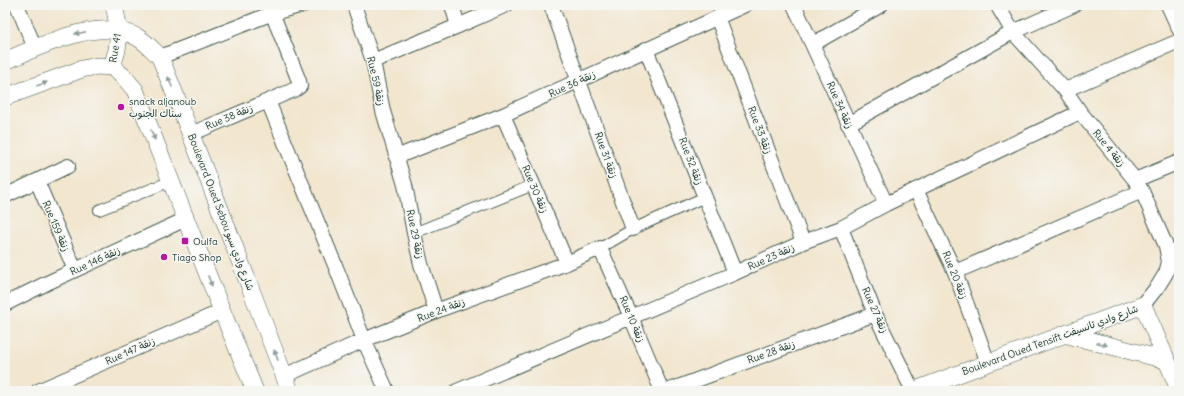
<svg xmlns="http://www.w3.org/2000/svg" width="1184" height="396" viewBox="0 0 1184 396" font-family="Delius,'Playpen Sans Arabic',sans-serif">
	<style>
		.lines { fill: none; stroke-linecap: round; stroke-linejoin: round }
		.pedestrian-casing { stroke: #3f564b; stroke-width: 12 }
		.minor-casing { stroke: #3f564b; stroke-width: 16 }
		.tertiary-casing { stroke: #3f564b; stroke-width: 18 }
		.pedestrian { stroke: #fff; stroke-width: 10 }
		.minor { stroke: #fff; stroke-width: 14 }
		.tertiary { stroke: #fff; stroke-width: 17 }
		.oneway { fill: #8f9e9a }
		.poi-dot { fill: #b5179e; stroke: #f6f6f2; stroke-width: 1.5 }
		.labels { text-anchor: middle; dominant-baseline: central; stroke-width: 3; stroke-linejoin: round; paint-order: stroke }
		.street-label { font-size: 10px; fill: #1f3d34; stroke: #f6f6f2 }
		.poi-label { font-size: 10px; fill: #1f3d34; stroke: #f6f6f2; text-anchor: start }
	</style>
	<rect width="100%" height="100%" fill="#f6f6f2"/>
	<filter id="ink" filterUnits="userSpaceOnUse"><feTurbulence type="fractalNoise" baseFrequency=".025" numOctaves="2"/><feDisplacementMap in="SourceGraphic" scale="8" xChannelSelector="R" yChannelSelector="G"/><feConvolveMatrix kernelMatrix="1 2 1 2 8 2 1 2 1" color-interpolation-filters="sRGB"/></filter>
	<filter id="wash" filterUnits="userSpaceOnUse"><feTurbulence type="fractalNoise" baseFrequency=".012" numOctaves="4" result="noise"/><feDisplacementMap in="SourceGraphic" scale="16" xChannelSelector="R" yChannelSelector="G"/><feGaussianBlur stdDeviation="0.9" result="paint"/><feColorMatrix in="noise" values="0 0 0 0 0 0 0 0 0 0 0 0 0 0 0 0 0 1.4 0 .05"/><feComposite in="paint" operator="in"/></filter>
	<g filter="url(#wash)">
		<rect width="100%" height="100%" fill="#f2e6cf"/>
	</g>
	<g filter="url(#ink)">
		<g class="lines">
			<g class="pedestrian-casing">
				<path id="pedestrian" d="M 99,210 L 171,181
					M 414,233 L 533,185
					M 600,248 L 609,243 L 633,229 L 705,197"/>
			</g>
			<g class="minor-casing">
				<path id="minor" d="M 17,5 L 35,48
					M 354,5 L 373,61 L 383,111 L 405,185 L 414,233 L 421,264 L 436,311
					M 452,5 L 458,26
					M 551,5 L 633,229
					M 794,5 L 886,204
					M 997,5 L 1013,32 L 1065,90 L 1080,112 L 1135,180 L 1142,191 L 1166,246 L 1169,262 L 1166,273 L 1158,286 L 1143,305
					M 1168,5 L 1179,29
					M 717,17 L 803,242
					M 813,44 L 881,5
					M 646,49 L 735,273
					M 160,57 L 273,13 L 303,5
					M 373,61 L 458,26 L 506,5
					M 1065,90 L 1179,41
					M 268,101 L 339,275 L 364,340 L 387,391
					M 503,115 L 567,263
					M 848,124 L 1013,32 L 1074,5
					M 191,134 L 296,89 L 300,86 L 299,81 L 269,5
					M 396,157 L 503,115 L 745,5
					M 1135,180 L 1179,162
					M 37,181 L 75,270
					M 916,190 L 955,272 L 988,363
					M 5,196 L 68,166
					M 841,228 L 875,314 L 913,391
					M 955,272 L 1142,191
					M 5,304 L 47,283 L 186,219
					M 284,376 L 364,340 L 436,311 L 567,263 L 600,248 L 631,317 L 662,391
					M 38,391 L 222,311
					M 457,391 L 735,273 L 803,242 L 841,228 L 886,204 L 1080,112
					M 667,391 L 875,314"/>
			</g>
			<g class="tertiary-casing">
				<path id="tertiary" d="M 5,61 C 41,46 99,16 137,37 C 146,42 153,50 160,57 C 205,168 247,280 290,391
					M 112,67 L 117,50 L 119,30 L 114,5
					M 5,97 L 82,69 L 97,66 L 112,67 L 124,77 L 135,90 L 222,311 L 255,391
					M 1064,334 L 1166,360
					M 913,391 L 1143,305 L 1179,389"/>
			</g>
			<use href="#pedestrian" class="pedestrian"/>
			<use href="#minor" class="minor"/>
			<use href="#tertiary" class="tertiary"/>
		</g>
		<defs><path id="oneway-solid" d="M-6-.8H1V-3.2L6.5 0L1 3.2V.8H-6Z"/></defs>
		<g class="oneway">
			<use href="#oneway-solid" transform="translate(80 33) rotate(169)"/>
			<use href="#oneway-solid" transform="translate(170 82) rotate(-112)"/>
			<use href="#oneway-solid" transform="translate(42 84) rotate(-20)"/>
			<use href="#oneway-solid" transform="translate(153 135) rotate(68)"/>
			<use href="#oneway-solid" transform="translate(210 281) rotate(69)"/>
			<use href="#oneway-solid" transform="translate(1102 344) rotate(14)"/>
			<use href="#oneway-solid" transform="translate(276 355) rotate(-111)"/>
		</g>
	</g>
	<g class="poi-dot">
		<circle cx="121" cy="107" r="4"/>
		<rect x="181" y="237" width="8" height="8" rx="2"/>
		<circle cx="164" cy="257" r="4"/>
	</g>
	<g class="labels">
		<g class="street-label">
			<text transform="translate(115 48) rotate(-80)">Rue 41</text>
			<text transform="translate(376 81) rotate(77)">Rue 59 زنقة</text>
			<text transform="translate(572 84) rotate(-25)">Rue 36 زنقة</text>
			<text transform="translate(840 105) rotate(66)">Rue 34 زنقة</text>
			<text transform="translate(229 117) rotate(-23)">Rue 38 زنقة</text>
			<text transform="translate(760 130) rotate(69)">Rue 33 زنقة</text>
			<text transform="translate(1109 148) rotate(51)">Rue 4 زنقة</text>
			<text transform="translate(606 155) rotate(70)">Rue 31 زنقة</text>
			<text transform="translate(691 161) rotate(69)">Rue 32 زنقة</text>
			<text transform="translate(535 189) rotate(67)">Rue 30 زنقة</text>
			<text transform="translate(221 212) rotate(69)">Boulevard Oued Sebou شارع وادي سبو</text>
			<text transform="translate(56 226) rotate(67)">Rue 159 زنقة</text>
			<text transform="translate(415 234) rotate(78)">Rue 29 زنقة</text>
			<text transform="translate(771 257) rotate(-24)">Rue 23 زنقة</text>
			<text transform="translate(95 261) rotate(-25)">Rue 146 زنقة</text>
			<text transform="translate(955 275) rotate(68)">Rue 20 زنقة</text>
			<text transform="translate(441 310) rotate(-21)">Rue 24 زنقة</text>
			<text transform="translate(875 310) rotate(66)">Rue 27 زنقة</text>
			<text transform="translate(632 319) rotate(67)">Rue 10 زنقة</text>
			<text transform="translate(1050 340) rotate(-20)">Boulevard Oued Tensift شارع وادي تانسيفت</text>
			<text transform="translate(130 351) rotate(-24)">Rue 147 زنقة</text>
			<text transform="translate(771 352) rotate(-20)">Rue 28 زنقة</text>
		</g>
		<g class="poi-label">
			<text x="129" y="101">snack aljanoub<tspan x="129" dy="12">سناك الجنوب</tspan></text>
			<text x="193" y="241">Oulfa</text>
			<text x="172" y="257">Tiago Shop</text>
		</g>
	</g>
	<rect width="1184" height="396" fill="none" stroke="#f6f6f2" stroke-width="20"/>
</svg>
